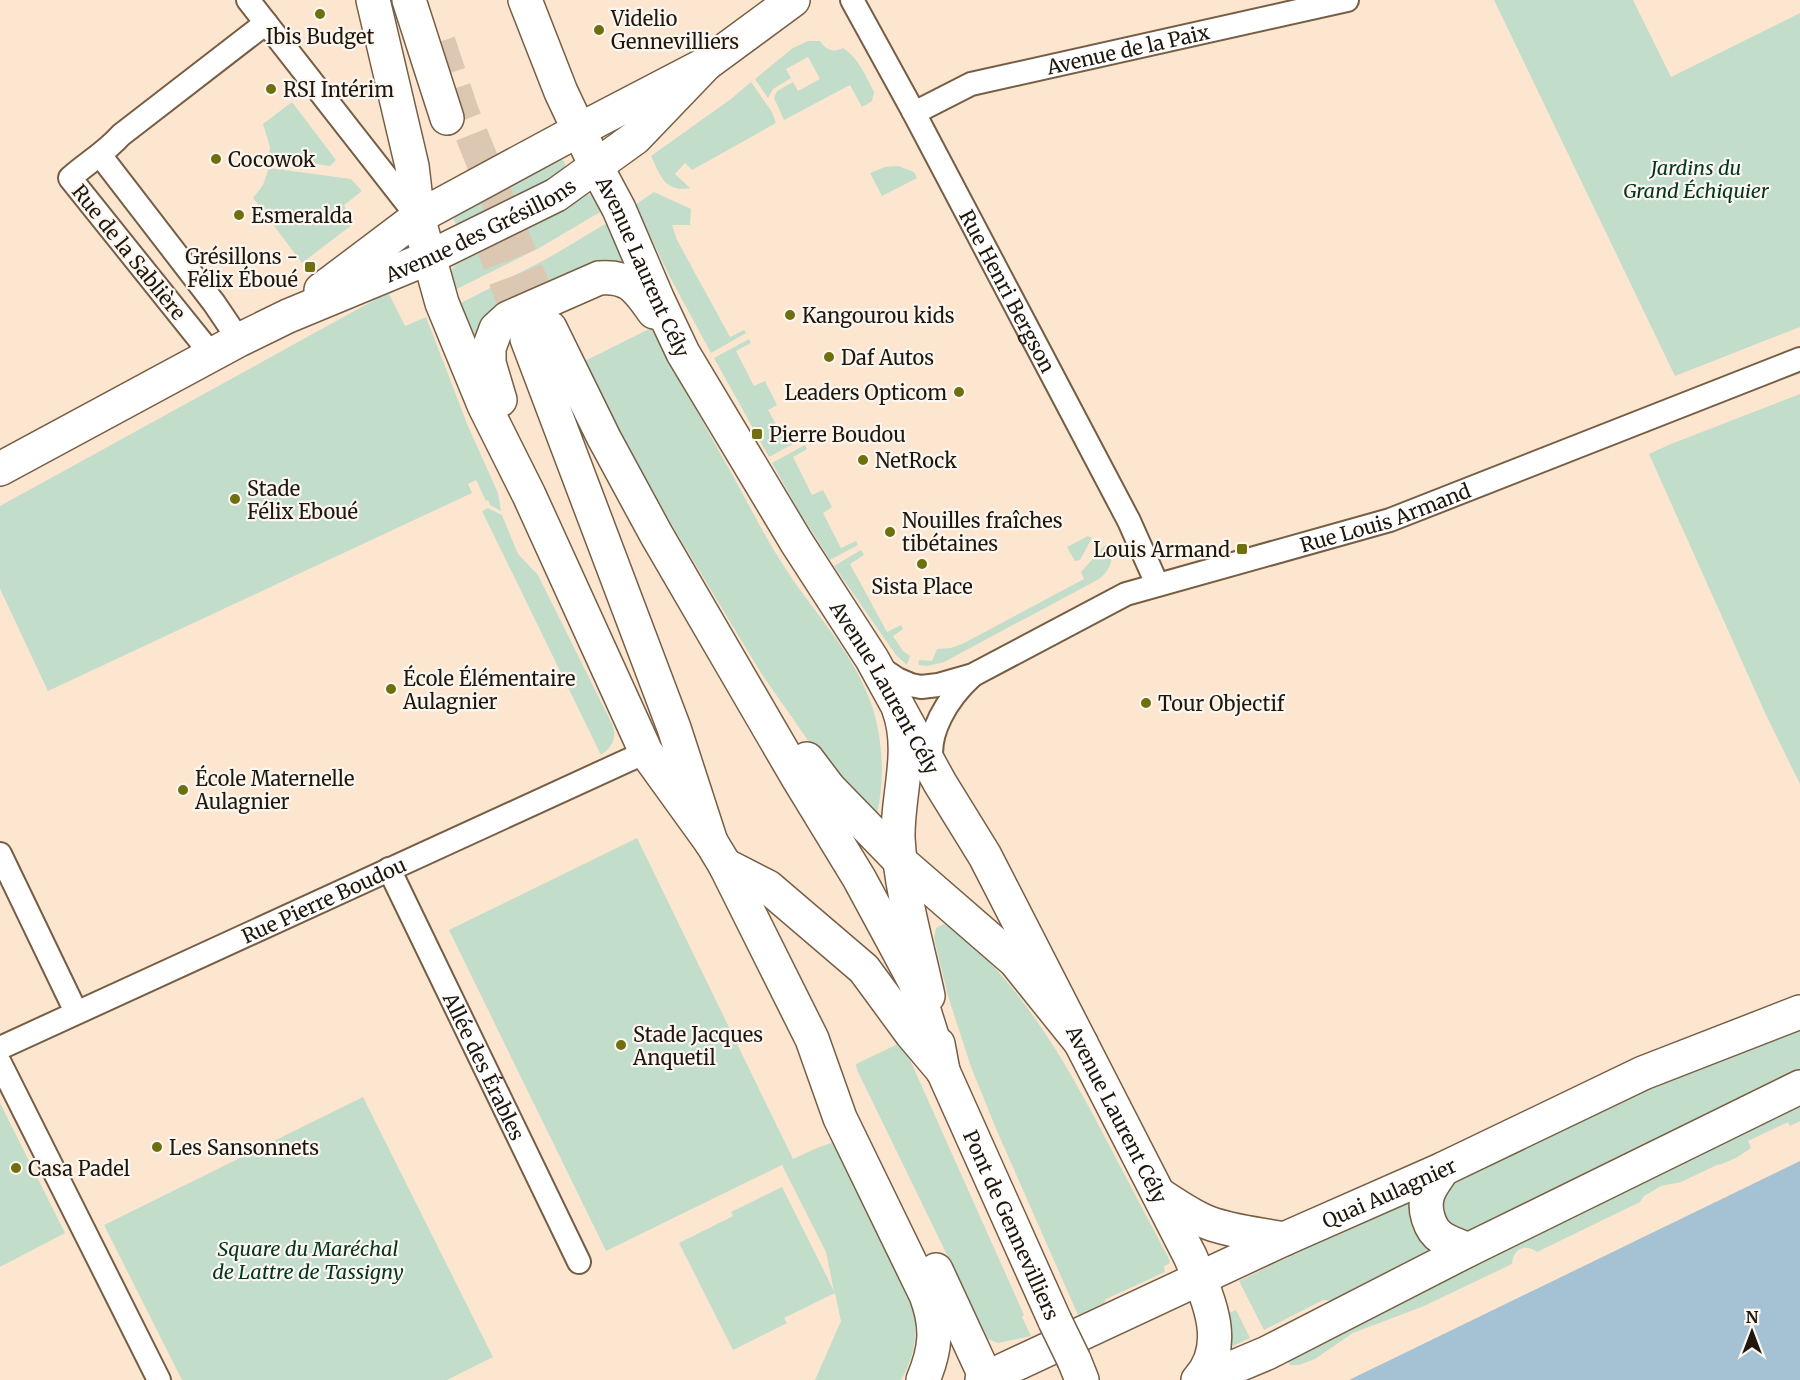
<svg xmlns="http://www.w3.org/2000/svg" width="1800" height="1380" viewBox="0 0 1800 1380" font-family="Merriweather,serif">
	<style>
		.green { fill: #c3ddcb }
		.water { fill: #a4c2d3 }
		.lines { fill: none; stroke-linecap: round; stroke-linejoin: round }
		.highway-tunnel { stroke: #dbc7b2; stroke-width: 33; stroke-dasharray: 33 16; stroke-linecap: butt }
		.street-casing { stroke: #765e45; stroke-width: 26 }
		.secondary-casing { stroke: #765e45; stroke-width: 36 }
		.primary-casing { stroke: #765e45; stroke-width: 36 }
		.highway-casing { stroke: #765e45; stroke-width: 36 }
		.street { stroke: #fff; stroke-width: 22 }
		.secondary { stroke: #fff; stroke-width: 33 }
		.primary { stroke: #fff; stroke-width: 33 }
		.highway { stroke: #fff; stroke-width: 33 }
		.secondary-bridge-casing { stroke: #765e45; stroke-width: 36; stroke-linecap: butt }
		.secondary-bridge { stroke: #fff; stroke-width: 33 }
		.poi-dot { fill: #706f10; stroke: #fcf7f1; stroke-width: 2 }
		.labels { text-anchor: middle; dominant-baseline: central; stroke-width: 4.5; stroke-linejoin: round; paint-order: stroke }
		.poi-label { font-size: 20px; fill: #20170c; stroke: #fcf7f1; text-anchor: start }
		.street-label { font-size: 20px; fill: #20170c; stroke: #fcf7f1 }
		.park-label { font-size: 20px; font-style: italic; fill: #02371c; stroke: #fcf7f1 }
	</style>
	<rect width="100%" height="100%" fill="#fce6cf"/>
	<path class="green" d="M 1494,0 L 1633,0 L 1671,77 L 1800,13 L 1800,327 L 1675,376 Z
		M 808,41 L 820,41 C 826,50 833,53 843,48 C 859,58 866,77 874,92 L 872,101 L 862,107 L 850,85 L 784,120 L 774,98 L 777,91 L 793,82 L 798,91 L 820,79 L 808,57 L 786,69 L 791,78 L 773,89 L 768,98 L 755,79 L 793,48 Z
		M 751,82 L 772,112 L 776,123 L 692,170 L 685,163 L 675,174 L 690,188 C 665,193 660,175 651,156 L 731,99 Z
		M 292,102 L 336,160 L 330,166 L 269,157 L 270,147 L 263,124 Z
		M 560,159 C 566,161 567,167 563,172 L 464,226 L 456,224 L 454,220 L 454,215 Z
		M 898,166 L 914,172 L 917,178 L 882,196 L 870,173 L 885,167 Z
		M 269,168 L 351,179 L 362,191 L 344,205 L 353,224 L 302,263 L 253,198 L 263,185 Z
		M 654,192 L 691,209 L 690,225 L 672,225 L 677,240 L 730,337 L 744,330 L 746,333 L 711,353 L 672,281 L 635,205 Z
		M 592,194 L 607,208 L 539,248 L 451,292 L 450,272 L 455,265 L 585,195 Z
		M 612,220 L 635,267 L 480,350 L 455,306 L 550,257 Z
		M 389,294 L 405,326 L 426,317 L 468,426 L 498,493 L 501,511 L 490,505 L 488,500 L 486,501 L 476,480 L 468,484 L 472,493 L 48,691 L 0,589 L 0,506 L 378,298 Z
		M 651,328 C 678,377 705,426 733,476 C 749,505 764,535 782,563 C 811,610 854,652 872,706 C 883,740 885,779 877,814 L 816,752 L 761,673 L 676,532 L 581,363 Z
		M 749,339 L 751,343 L 736,351 L 754,386 L 765,381 L 777,405 L 768,410 L 786,442 L 800,435 L 802,439 L 769,457 L 714,358 Z
		M 1800,394 L 1800,784 L 1766,715 L 1649,454 L 1671,444 Z
		M 805,445 L 807,449 L 793,457 L 812,495 L 823,490 L 832,507 L 823,513 L 841,548 L 856,541 L 858,545 L 830,560 L 797,508 L 772,463 Z
		M 488,508 L 502,515 L 518,554 L 538,575 L 613,726 C 617,739 611,748 601,755 L 482,511 Z
		M 1088,536 L 1092,538 L 1080,560 L 1075,561 L 1067,547 Z
		M 1111,544 C 1114,558 1111,570 1099,579 L 944,662 L 928,666 L 918,665 L 919,660 L 932,661 L 937,649 L 951,648 L 964,643 L 1084,579 L 1081,572 L 1104,546 Z
		M 861,550 L 864,555 L 850,564 L 887,632 L 901,625 L 903,629 L 893,636 L 903,651 L 910,656 L 907,665 L 896,655 L 834,566 Z
		M 637,838 L 793,1159 L 819,1147 L 834,1142 L 913,1309 C 919,1333 914,1358 901,1380 L 815,1380 L 841,1321 L 835,1293 L 784,1318 L 787,1323 L 733,1350 L 679,1243 L 733,1216 L 731,1212 L 782,1187 L 834,1291 L 826,1252 L 782,1165 L 606,1251 L 449,930 Z
		M 944,924 C 955,926 964,938 973,946 C 1032,1001 1072,1074 1109,1145 C 1129,1183 1149,1221 1169,1259 L 1170,1263 L 1164,1266 L 1165,1272 L 1106,1299 L 1104,1303 L 1078,1315 L 997,1131 L 971,1067 L 948,996 L 934,938 L 936,928 Z
		M 1800,1025 L 1800,1074 L 1475,1234 L 1457,1232 L 1439,1212 L 1446,1182 L 1687,1071 Z
		M 902,1042 L 1024,1315 L 1022,1317 L 1031,1336 L 998,1343 L 988,1339 L 857,1070 L 856,1064 Z
		M 363,1097 L 493,1357 L 447,1380 L 182,1380 L 104,1225 Z
		M 1800,1101 L 1800,1121 L 1790,1126 L 1788,1122 L 1748,1141 L 1751,1148 L 1736,1158 L 1719,1165 L 1719,1164 L 1681,1182 L 1661,1186 L 1644,1196 L 1640,1202 L 1537,1252 C 1525,1243 1513,1249 1512,1264 L 1424,1306 L 1353,1333 L 1315,1359 L 1299,1365 L 1291,1365 L 1284,1360 Z
		M 0,1103 L 65,1233 L 0,1267 Z
		M 1409,1199 L 1437,1248 L 1335,1301 L 1323,1300 L 1264,1330 L 1239,1281 L 1293,1255 L 1289,1247 Z
		M 1236,1310 L 1250,1338 L 1233,1346 L 1229,1343 L 1224,1315 Z"/>
	<path class="water" d="M 1800,1161 L 1800,1380 L 1349,1380 Z"/>
	<g class="lines">
		<path class="highway-tunnel" d="M 439,42 L 462,111 L 550,328
			M 488,233 L 527,339"/>
		<g class="street-casing">
			<g id="street">
				<path d="M 248,0 L 417,216"/>
				<path id="s1" d="M 852,0 L 913,111 L 1129,521 L 1157,584"/>
				<path id="s2" d="M 913,111 L 922,109 L 971,84 L 1347,0"/>
				<path d="M 100,155 L 214,303 L 239,340"/>
				<path d="M 212,355 L 70,178 C 87,163 106,152 121,135 L 266,23"/>
				<path id="s3" d="M 879,667 L 897,679 L 911,685 L 921,687 L 938,685 L 973,675 L 1126,594 L 1390,520 L 1800,359"/>
				<path d="M 933,767 C 924,734 949,697 972,676"/>
				<path d="M 0,854 L 76,1012"/>
				<path id="s4" d="M 389,869 L 579,1262"/>
				<path id="s5" d="M 0,1048 L 646,752"/>
				<path d="M 0,1063 L 159,1380"/>
			</g>
		</g>
		<g class="secondary-casing">
			<g id="secondary">
				<path d="M 321,290 L 418,217 L 579,130 L 706,64 L 793,0"/>
				<path id="s6" d="M 0,469 L 239,340 L 288,316 L 428,258 L 556,195 L 635,138 L 706,64"/>
				<path d="M 899,710 C 914,752 897,796 898,838 C 901,892 917,944 928,996"/>
				<path d="M 725,865 L 768,887 L 864,969 L 911,1033 L 943,1071"/>
				<path id="s7" d="M 938,1044 L 943,1071 L 1055,1321"/>
				<path d="M 1074,1360 L 1082,1380"/>
			</g>
		</g>
		<g class="primary-casing">
			<g id="primary">
				<path d="M 373,0 L 412,166 L 418,217 L 442,303 L 484,405 L 529,495 L 646,752 L 711,842 L 725,865 L 812,1039 L 840,1118 L 926,1295 C 938,1327 936,1349 923,1380"/>
				<path id="s8" d="M 525,0 L 561,92 L 596,166 L 619,209 L 658,300 L 683,353 L 797,543 L 872,659 L 940,783 L 985,856 L 1190,1256 C 1206,1294 1232,1344 1198,1380"/>
				<path d="M 500,400 L 489,363 L 489,348 L 496,329 L 508,318 L 599,278 C 630,275 638,290 654,312"/>
				<path d="M 1443,1169 C 1438,1177 1431,1185 1428,1194 C 1423,1208 1429,1230 1442,1238 C 1450,1243 1460,1246 1468,1250"/>
				<path d="M 1160,1195 C 1176,1205 1192,1217 1209,1223 C 1233,1232 1259,1234 1284,1239"/>
				<path d="M 936,1270 L 987,1380"/>
				<path id="s9" d="M 982,1380 L 1284,1239 L 1443,1169 L 1643,1073 L 1800,1012"/>
				<path d="M 1203,1380 L 1267,1353 L 1468,1250 L 1800,1087"/>
			</g>
		</g>
		<g class="highway-casing">
			<path id="highway" d="M 409,0 L 447,118
				M 550,328 L 604,438 L 656,534 L 798,778 L 859,878 L 899,952 L 915,982 L 943,1071
				M 527,339 L 674,728 L 711,842
				M 807,759 L 829,788 L 901,862 L 1015,961 L 1081,1043"/>
		</g>
		<use href="#street" class="street"/>
		<use href="#secondary" class="secondary"/>
		<use href="#primary" class="primary"/>
		<use href="#highway" class="highway"/>
		<g class="secondary-bridge-casing">
			<path id="secondary-bridge" d="M 1055,1321 L 1074,1360"/>
		</g>
		<use href="#secondary-bridge" class="secondary-bridge"/>
	</g>
	<g class="poi-dot">
		<circle cx="320" cy="14" r="6"/>
		<circle cx="599" cy="30" r="6"/>
		<circle cx="271" cy="89" r="6"/>
		<circle cx="216" cy="159" r="6"/>
		<circle cx="239" cy="215" r="6"/>
		<rect x="304" y="261" width="12" height="12" rx="3"/>
		<circle cx="790" cy="315" r="6"/>
		<circle cx="829" cy="357" r="6"/>
		<circle cx="959" cy="392" r="6"/>
		<rect x="751" y="428" width="12" height="12" rx="3"/>
		<circle cx="863" cy="460" r="6"/>
		<circle cx="235" cy="499" r="6"/>
		<circle cx="890" cy="532" r="6"/>
		<rect x="1236" y="543" width="12" height="12" rx="3"/>
		<circle cx="922" cy="564" r="6"/>
		<circle cx="391" cy="689" r="6"/>
		<circle cx="1146" cy="703" r="6"/>
		<circle cx="183" cy="790" r="6"/>
		<circle cx="621" cy="1045" r="6"/>
		<circle cx="157" cy="1147" r="6"/>
		<circle cx="16" cy="1168" r="6"/>
	</g>
	<g class="labels">
		<g class="poi-label">
			<text x="611" y="18">Videlio<tspan x="611" dy="23">Gennevilliers</tspan></text>
			<text x="320" y="36" text-anchor="middle">Ibis Budget</text>
			<text x="283" y="89">RSI Intérim</text>
			<text x="228" y="159">Cocowok</text>
			<text x="251" y="215">Esmeralda</text>
			<text x="298" y="256" text-anchor="end">Grésillons -<tspan x="298" dy="23">Félix Éboué</tspan></text>
			<text x="802" y="315">Kangourou kids</text>
			<text x="841" y="357">Daf Autos</text>
			<text x="947" y="392" text-anchor="end">Leaders Opticom</text>
			<text x="769" y="434">Pierre Boudou</text>
			<text x="875" y="460">NetRock</text>
			<text x="247" y="488">Stade<tspan x="247" dy="23">Félix Eboué</tspan></text>
			<text x="902" y="520">Nouilles fraîches<tspan x="902" dy="23">tibétaines</tspan></text>
			<text x="1230" y="549" text-anchor="end">Louis Armand</text>
			<text x="922" y="586" text-anchor="middle">Sista Place</text>
			<text x="403" y="678">École Élémentaire<tspan x="403" dy="23">Aulagnier</tspan></text>
			<text x="1158" y="703">Tour Objectif</text>
			<text x="195" y="778">École Maternelle<tspan x="195" dy="23">Aulagnier</tspan></text>
			<text x="633" y="1034">Stade Jacques<tspan x="633" dy="23">Anquetil</tspan></text>
			<text x="169" y="1147">Les Sansonnets</text>
			<text x="28" y="1168">Casa Padel</text>
		</g>
		<g class="street-label">
			<text stroke="none"><textPath href="#s2" startOffset="225">Avenue de la Paix</textPath></text>
			<text stroke="none"><textPath href="#s6" startOffset="537">Avenue des Grésillons</textPath></text>
			<text transform="translate(129 252) rotate(51)">Rue de la Sablière</text>
			<text stroke="none"><textPath href="#s8" startOffset="292">Avenue Laurent Cély</textPath></text>
			<text stroke="none"><textPath href="#s1" startOffset="330">Rue Henri Bergson</textPath></text>
			<text stroke="none"><textPath href="#s3" startOffset="544">Rue Louis Armand</textPath></text>
			<text stroke="none"><textPath href="#s8" startOffset="778">Avenue Laurent Cély</textPath></text>
			<text stroke="none"><textPath href="#s5" startOffset="356">Rue Pierre Boudou</textPath></text>
			<text stroke="none"><textPath href="#s4" startOffset="219">Allée des Érables</textPath></text>
			<text stroke="none"><textPath href="#s8" startOffset="1264">Avenue Laurent Cély</textPath></text>
			<text stroke="none"><textPath href="#s9" startOffset="448">Quai Aulagnier</textPath></text>
			<text stroke="none"><textPath href="#s7" startOffset="196">Pont de Gennevilliers</textPath></text>
		</g>
		<g class="park-label">
			<text x="1696" y="167">Jardins du<tspan x="1696" dy="23">Grand Échiquier</tspan></text>
			<text x="308" y="1248">Square du Maréchal<tspan x="308" dy="23">de Lattre de Tassigny</tspan></text>
		</g>
	</g>
	<g transform="translate(1752 1332)" stroke="#fcf7f1" stroke-width="4.5" paint-order="stroke">
	<path d="M0-4.5L10 22L0 15L-10 22Z" fill="#20170c"/>
	<text y="-9" font-size="16" font-weight="bold" text-anchor="middle" fill="#20170c">N</text>
	</g>
</svg>
